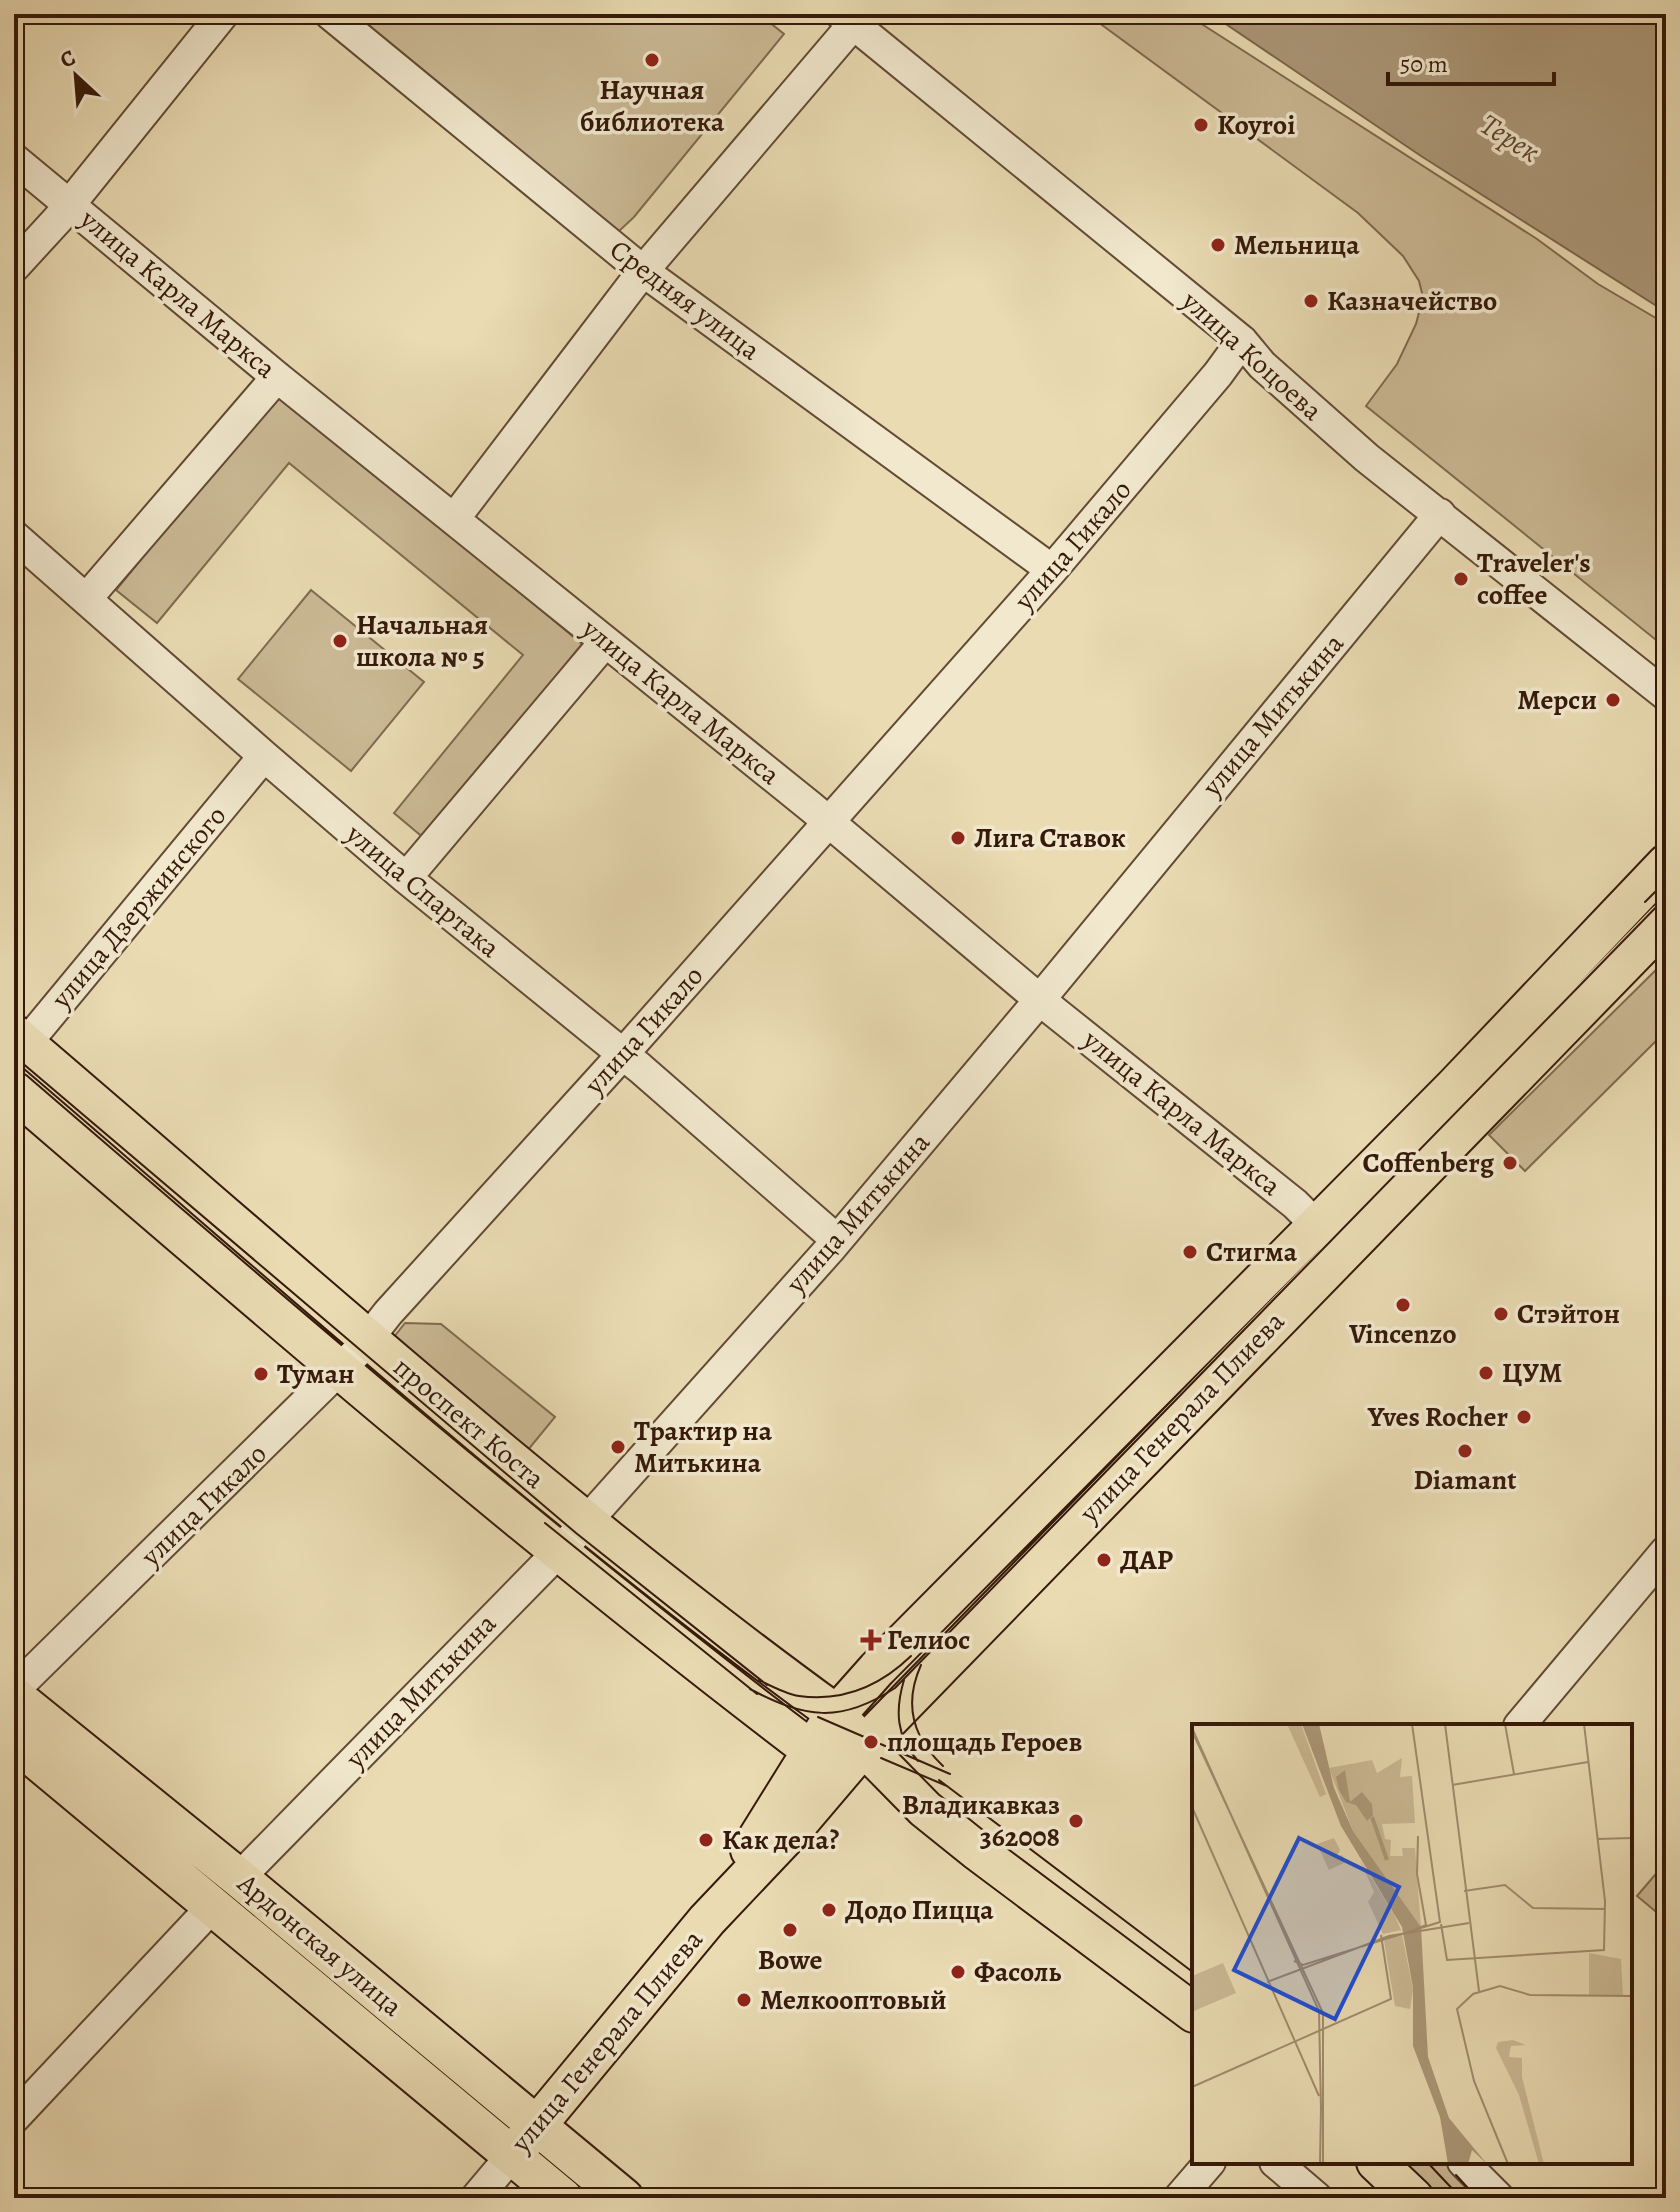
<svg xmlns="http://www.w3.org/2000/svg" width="1680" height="2212" viewBox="0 0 1680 2212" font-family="Alegreya,serif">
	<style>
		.green { fill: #cbba96; stroke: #806a50; stroke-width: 2 }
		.water { fill: #ac997a; stroke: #7c664d; stroke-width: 2 }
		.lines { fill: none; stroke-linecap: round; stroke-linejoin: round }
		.minor-casing { stroke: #624a34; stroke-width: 34 }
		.major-casing { stroke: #35190a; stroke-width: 42 }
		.minor { stroke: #f1e8ce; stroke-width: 30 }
		.major { stroke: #eadbb3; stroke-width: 38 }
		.tram { stroke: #35190a; stroke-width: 2 }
		.poi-dot { fill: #8f2418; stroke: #f1e8ce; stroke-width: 3 }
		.labels { text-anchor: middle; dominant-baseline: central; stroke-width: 7; stroke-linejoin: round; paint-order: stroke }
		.poi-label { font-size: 28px; font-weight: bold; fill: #35190a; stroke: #f1e8ce; text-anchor: start }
		.street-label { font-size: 28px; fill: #35190a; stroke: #f1e8ce }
		.water-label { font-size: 30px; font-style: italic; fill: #5f4631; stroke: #f1e8ce }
		.inset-river { fill: none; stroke: #ac997a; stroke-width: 4 }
		.inset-road { fill: none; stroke: #a28d6f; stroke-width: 2 }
		.view { fill: #1d4ed8; fill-opacity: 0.15; stroke: #1d4ed8; stroke-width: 4 }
		.inset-edge { fill: none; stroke: #35190a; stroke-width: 4 }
	</style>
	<rect width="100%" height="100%" fill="#eadbb3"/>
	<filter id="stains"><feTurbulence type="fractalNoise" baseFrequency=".0025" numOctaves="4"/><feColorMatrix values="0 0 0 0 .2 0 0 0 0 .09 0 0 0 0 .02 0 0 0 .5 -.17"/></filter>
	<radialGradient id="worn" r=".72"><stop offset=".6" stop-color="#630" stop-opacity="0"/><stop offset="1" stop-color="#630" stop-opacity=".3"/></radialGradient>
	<path class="green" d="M 352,14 L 759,14 L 784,34 L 634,217 L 617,233 Z
		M 1087,14 L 1186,14 L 1537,239 L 1598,284 L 1666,324 L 1666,648 L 1366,406 L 1397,364 L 1416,324 L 1423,297 L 1419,281 L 1403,256 L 1358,213 Z
		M 278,392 L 582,644 L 425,839 L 394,813 L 523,655 L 289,463 L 157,623 L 116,590 Z
		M 311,590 L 424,682 L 351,771 L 238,679 Z
		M 1666,960 L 1666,1031 L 1525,1171 L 1489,1135 Z
		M 405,1323 L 441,1324 L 555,1417 L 523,1456 L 390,1342 Z
		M 1666,1862 L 1666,1920 L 1637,1896 Z
		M 1398,2162 L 1449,2162 L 1482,2198 L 1434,2198 Z"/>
	<path class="water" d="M 1211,14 L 1637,14 L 1666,30 L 1666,312 L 1421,156 Z"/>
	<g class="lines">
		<g class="minor-casing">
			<path id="minor" d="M 330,14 L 643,271 L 1052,570
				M 841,14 L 1242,341 L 1262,365 L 1367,458 L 1666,695
				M 14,159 L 277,377 L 811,807 L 1046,1005 L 1295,1204 L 1332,1241
				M 14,267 L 58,219 L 223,14
				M 454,519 L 643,271 L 862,14
				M 14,536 L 264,756 L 406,878 L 640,1068 L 837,1240
				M 87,598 L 277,377
				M 406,878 L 605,642
				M 14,1058 L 264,756
				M 14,1690 L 359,1350 L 388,1313 L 623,1054 L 1052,570 L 1218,374 L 1242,341
				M 1519,1726 L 1666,1551
				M 239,1878 L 568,1542 L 829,1250 L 1032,1009 L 1440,514
				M 14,2118 L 213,1906
				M 1275,2162 L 1317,2198
				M 1463,2162 L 1499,2198
				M 476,2198 L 513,2154
				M 1179,2198 L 1210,2162"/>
		</g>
		<g class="major-casing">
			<path id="major" d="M 14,1034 C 284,1264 548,1505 836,1714 L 870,1753 L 925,1809 L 976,1850 L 1194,2013
				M 14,1091 C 275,1316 536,1541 811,1750 L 834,1761
				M 14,1696 L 239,1878 L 624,2198
				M 14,1741 L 563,2198
				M 750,1850 L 829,1723 L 877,1669 L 1455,1086 L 1666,864
				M 513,2154 L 707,1920 L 796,1826 L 869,1740 L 1666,921
				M 1376,2162 L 1414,2198"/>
		</g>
		<use href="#minor" class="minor"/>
		<use href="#major" class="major"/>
		<path class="tram" d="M 1645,902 L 1666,881
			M 14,1056 L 576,1533 L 767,1685
			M 545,1523 L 757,1694
			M 921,1665 C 903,1705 913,1738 943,1766
			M 759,1680 C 771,1686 786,1694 799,1696 C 844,1702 880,1686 911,1656
			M 904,1680 C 895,1710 896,1737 918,1761
			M 750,1689 C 805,1718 840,1724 895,1688 L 1666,897
			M 818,1717 L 950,1774
			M 881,1758 L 947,1786
			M 939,1780 L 1194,1973
			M 1427,2162 L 1461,2198
			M 1456,2175 L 1477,2198"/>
	</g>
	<g class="poi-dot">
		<circle cx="652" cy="60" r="8"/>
		<circle cx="1201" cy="125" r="8"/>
		<circle cx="1218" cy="245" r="8"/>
		<circle cx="1311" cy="301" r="8"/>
		<circle cx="1461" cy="579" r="8"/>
		<circle cx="340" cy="641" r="8"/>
		<circle cx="1613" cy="700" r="8"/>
		<circle cx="958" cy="838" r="8"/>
		<circle cx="1510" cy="1163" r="8"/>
		<circle cx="1190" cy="1252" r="8"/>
		<circle cx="1403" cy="1305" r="8"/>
		<circle cx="1501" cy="1314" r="8"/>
		<circle cx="1486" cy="1373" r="8"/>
		<circle cx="261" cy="1374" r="8"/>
		<circle cx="1524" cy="1417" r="8"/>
		<circle cx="618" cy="1447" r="8"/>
		<circle cx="1465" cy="1451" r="8"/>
		<circle cx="1104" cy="1560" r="8"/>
		<path d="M867 1628h8v8h8v8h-8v8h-8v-8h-8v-8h8z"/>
		<circle cx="871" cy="1742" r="8"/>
		<circle cx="1076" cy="1821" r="8"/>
		<circle cx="706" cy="1840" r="8"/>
		<circle cx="829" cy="1910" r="8"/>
		<circle cx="790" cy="1930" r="8"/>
		<circle cx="958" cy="1972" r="8"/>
		<circle cx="744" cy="2000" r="8"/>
	</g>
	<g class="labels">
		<g class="poi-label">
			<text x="652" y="90" text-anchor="middle">Научная<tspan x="652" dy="32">библиотека</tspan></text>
			<text x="1217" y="125">Koyroi</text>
			<text x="1234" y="245">Мельница</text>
			<text x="1327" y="301">Казначейство</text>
			<text x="1477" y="563">Traveler's<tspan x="1477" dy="32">coffee</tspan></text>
			<text x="356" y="625">Начальная<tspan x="356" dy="32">школа № 5</tspan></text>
			<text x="1597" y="700" text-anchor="end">Мерси</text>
			<text x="974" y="838">Лига Ставок</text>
			<text x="1494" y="1163" text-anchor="end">Coffenberg</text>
			<text x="1206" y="1252">Стигма</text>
			<text x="1517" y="1314">Стэйтон</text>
			<text x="1403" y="1334" text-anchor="middle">Vincenzo</text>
			<text x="1502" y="1373">ЦУМ</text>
			<text x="277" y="1374">Туман</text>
			<text x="1508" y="1417" text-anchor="end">Yves Rocher</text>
			<text x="634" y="1431">Трактир на<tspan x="634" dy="32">Митькина</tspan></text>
			<text x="1465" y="1480" text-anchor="middle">Diamant</text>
			<text x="1120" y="1560">ДАР</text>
			<text x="887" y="1640">Гелиос</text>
			<text x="887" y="1742">площадь Героев</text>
			<text x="1060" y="1805" text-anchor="end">Владикавказ<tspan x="1060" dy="32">362008</tspan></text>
			<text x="722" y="1840">Как дела?</text>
			<text x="845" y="1910">Додо Пицца</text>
			<text x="790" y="1960" text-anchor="middle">Bowe</text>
			<text x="974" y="1972">Фасоль</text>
			<text x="760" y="2000">Мелкооптовый</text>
		</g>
		<g class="street-label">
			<text transform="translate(178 294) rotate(40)">улица Карла Маркса</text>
			<text transform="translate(685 300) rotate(37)">Средняя улица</text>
			<text transform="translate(1252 356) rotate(42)">улица Коцоева</text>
			<text transform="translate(1073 545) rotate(-49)">улица Гикало</text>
			<text transform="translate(681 702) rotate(39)">улица Карла Маркса</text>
			<text transform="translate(1273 715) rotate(-50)">улица Митькина</text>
			<text transform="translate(423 891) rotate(40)">улица Спартака</text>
			<text transform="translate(139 907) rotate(-50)">улица Дзержинского</text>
			<text transform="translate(644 1030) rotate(-48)">улица Гикало</text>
			<text transform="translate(1182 1113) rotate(39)">улица Карла Маркса</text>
			<text transform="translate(858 1213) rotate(-49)">улица Митькина</text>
			<text transform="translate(1182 1417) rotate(-46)">улица Генерала Плиева</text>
			<text transform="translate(469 1423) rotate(40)">проспект Коста</text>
			<text transform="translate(204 1505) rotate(-44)">улица Гикало</text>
			<text transform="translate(421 1691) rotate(-46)">улица Митькина</text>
			<text transform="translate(320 1945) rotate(40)">Ардонская улица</text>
			<text transform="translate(607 2041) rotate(-50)">улица Генерала Плиева</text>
		</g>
		<g class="water-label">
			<text transform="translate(1510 138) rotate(32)">Терек</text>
		</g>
	</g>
	<g transform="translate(1192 1724)">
		<rect width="440" height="440" fill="#eadbb3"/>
		<path d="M 95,0 L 109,0 L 134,70 L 128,73 ZM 210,34 L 208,53 L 220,52 L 223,99 L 190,100 L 193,115 L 199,116 L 198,132 L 211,132 L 210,124 L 223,124 L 229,203 L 161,107 L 137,44 L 180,36 L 185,49 ZM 142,114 L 148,126 L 145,133 L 150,131 L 154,138 L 137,146 L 125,120 ZM 168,136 L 202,190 L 209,206 L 191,210 L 176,178 L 182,168 ZM 210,210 L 221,266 L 218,285 L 203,282 L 192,217 ZM 397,229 L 429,235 L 431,271 L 397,271 ZM 31,239 L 44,269 L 2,287 L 0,252 ZM 321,316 L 334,321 L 319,322 L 317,333 L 330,334 L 330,353 L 352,440 L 347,440 L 327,371 L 304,324 L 306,318 Z" fill="#cbba96"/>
		<path d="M 110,0 L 127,0 L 142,64 L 161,107 L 229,203 L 236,333 L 257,394 L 295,440 L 280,426 L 276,440 L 256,440 L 248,393 L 221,322 L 221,264 L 210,203 L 149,102 ZM 153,46 L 158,78 L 170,68 L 180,80 L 181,91 L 175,97 L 164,81 L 154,78 L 147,66 L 144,53 Z" fill="#ac997a"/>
		<path class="inset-river" d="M 180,93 L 195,136"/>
		<path class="inset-road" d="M 253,0 L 287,267M 313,0 L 322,50M 0,4 L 127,287 L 129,387M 0,7 L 131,289 L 131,440M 260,61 L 396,38M 0,83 L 127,372M 405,115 L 440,114M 272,167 L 313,161 L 341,184 L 413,185M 249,200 L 255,236 L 412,226 L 413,177 L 392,0M 222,206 L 234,201 L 225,150 L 226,112M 102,237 L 111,241 L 248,198 L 220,0M 75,258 L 197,212 L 277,199M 0,363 L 199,275 L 189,211M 128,440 L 129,382M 316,440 L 282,357 L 265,285 L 281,270 L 308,262 L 338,271 L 440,272"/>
		<path class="view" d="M 107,114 L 207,163 L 143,295 L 42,246 Z"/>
		<rect width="440" height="440" class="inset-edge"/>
	</g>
	<rect width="1680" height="2212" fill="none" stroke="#eadbb3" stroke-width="48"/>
	<rect x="16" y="16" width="1648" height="2180" fill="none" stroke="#35190a" stroke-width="4"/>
	<rect x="24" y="24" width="1632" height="2164" fill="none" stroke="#35190a" stroke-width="2"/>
	<g transform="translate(76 76) rotate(334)" stroke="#f1e8ce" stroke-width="6" paint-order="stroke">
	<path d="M0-6L14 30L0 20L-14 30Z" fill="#35190a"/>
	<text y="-12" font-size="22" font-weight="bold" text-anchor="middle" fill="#35190a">С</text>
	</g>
	<path d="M1388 72v12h166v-12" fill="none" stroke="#35190a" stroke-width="4"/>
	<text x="1400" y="72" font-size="24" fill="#35190a" stroke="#f1e8ce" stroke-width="6" paint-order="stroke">50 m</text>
	<rect width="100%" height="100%" filter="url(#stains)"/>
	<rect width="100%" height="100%" fill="url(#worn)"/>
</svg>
